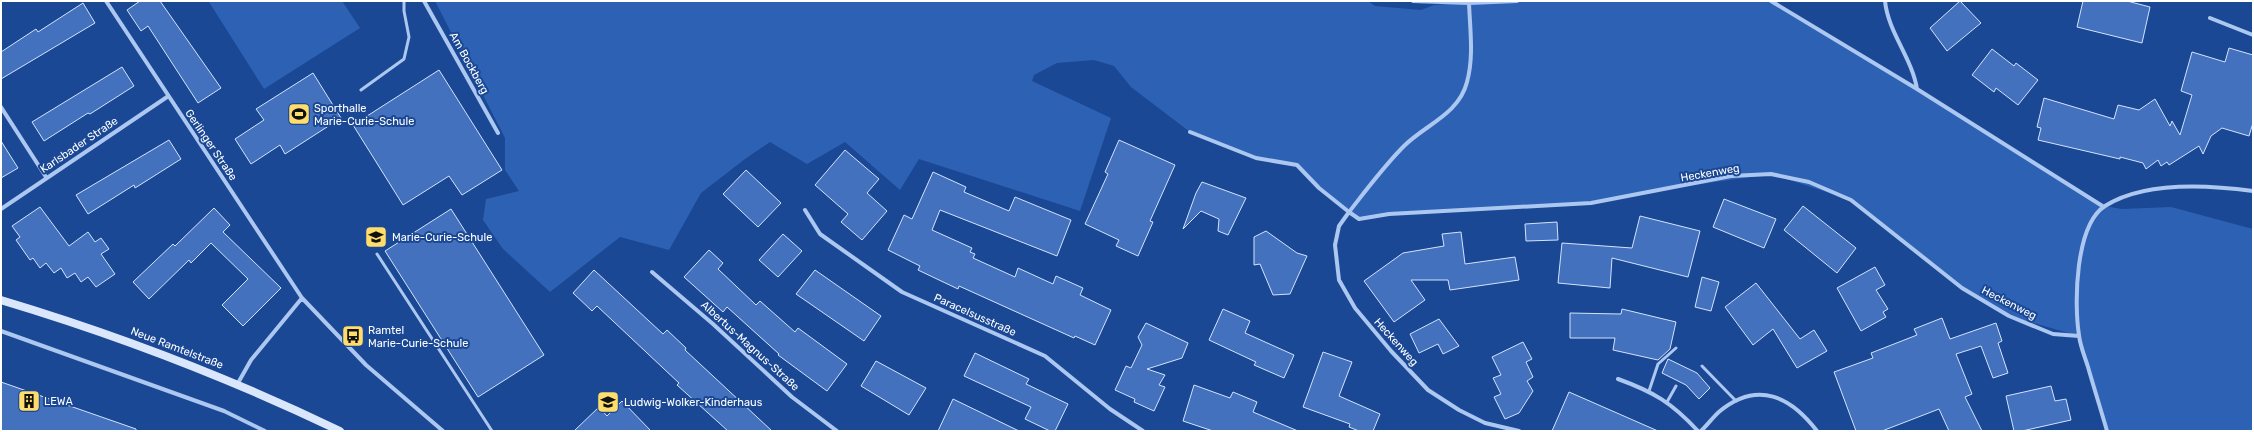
<svg xmlns="http://www.w3.org/2000/svg" width="2254" height="432" viewBox="0 0 2254 432" font-family="Rubik,sans-serif">
	<style>
		.green { fill: #2d61b4 }
		.building { fill: #4371bd; stroke: #d3e3fb }
		.lines { fill: none; stroke-linecap: round; stroke-linejoin: round }
		.lane { stroke: #acc7f0; stroke-width: 3 }
		.street { stroke: #acc7f0; stroke-width: 4 }
		.secondary { stroke: #dae6fb; stroke-width: 8 }
		.labels { text-anchor: middle; dominant-baseline: central; stroke-width: 4; stroke-linejoin: round; paint-order: stroke }
		.street-label { font-size: 11px; fill: #fff; stroke: #1a4895 }
		.poi-label { font-size: 11px; fill: #fff; stroke: #1a4895; text-anchor: start }
	</style>
	<rect width="100%" height="100%" fill="#1a4895"/>
	<path class="green" d="M 211,1 L 342,1 L 360,28 L 264,89 L 209,2 Z
		M 435,1 L 1368,1 L 1375,6 L 1421,10 L 1434,5 L 1491,1 L 1770,1 L 1917,89 L 2104,206 L 2122,209 L 2171,207 L 2253,229 L 2253,431 L 2107,431 L 2079,336 L 2009,316 L 1962,288 L 1851,200 L 1771,174 L 1681,187 L 1591,203 L 1389,214 L 1359,219 L 1319,188 L 1297,165 L 1256,158 L 1190,132 L 1131,87 L 1114,66 L 1094,60 L 1057,63 L 1034,75 L 1032,81 L 1111,118 L 1080,211 L 919,159 L 900,190 L 845,142 L 807,164 L 770,142 L 745,159 L 701,193 L 669,250 L 620,237 L 550,292 L 503,249 L 483,220 L 486,199 L 519,191 L 505,170 L 505,138 Z"/>
	<path class="building" d="M 140,1 L 160,1 L 221,88 L 198,103 L 148,26 L 141,31 L 127,10 Z
		M 1960,1 L 1981,23 L 1947,51 L 1930,28 Z
		M 2083,1 L 2127,1 L 2150,7 L 2142,43 L 2077,27 Z
		M 83,3 L 95,23 L 1,79 L 1,52 L 36,29 L 38,32 Z
		M 2229,48 L 2253,55 L 2253,123 L 2249,136 L 2222,128 L 2211,136 L 2203,154 L 2199,146 L 2169,165 L 2167,162 L 2161,166 L 2158,160 L 2146,169 L 2143,163 L 2120,157 L 2120,159 L 2038,140 L 2041,128 L 2037,127 L 2044,98 L 2114,119 L 2118,105 L 2139,110 L 2155,99 L 2170,126 L 2172,121 L 2180,135 L 2192,95 L 2181,91 L 2192,52 L 2225,62 Z
		M 1992,49 L 2014,66 L 2016,63 L 2038,80 L 2018,105 L 1996,88 L 1994,92 L 1972,75 Z
		M 122,67 L 134,86 L 90,114 L 88,113 L 44,141 L 32,122 Z
		M 439,70 L 502,170 L 462,195 L 449,176 L 403,205 L 353,125 Z
		M 313,73 L 341,118 L 285,154 L 280,145 L 251,164 L 235,139 L 264,120 L 256,109 Z
		M 169,140 L 181,159 L 135,188 L 134,185 L 88,214 L 76,195 Z
		M 1119,140 L 1175,165 L 1150,221 L 1153,222 L 1138,256 L 1116,246 L 1119,240 L 1085,224 L 1108,174 L 1105,172 Z
		M 1,141 L 18,168 L 1,178 Z
		M 845,150 L 879,179 L 867,193 L 887,211 L 862,240 L 841,222 L 848,214 L 815,185 Z
		M 746,170 L 781,203 L 758,227 L 723,194 Z
		M 933,172 L 966,187 L 964,192 L 1009,211 L 1015,197 L 1071,220 L 1057,256 L 940,210 L 932,230 L 972,248 L 970,252 L 975,254 L 973,258 L 1015,277 L 1018,268 L 1053,284 L 1056,276 L 1083,288 L 1080,295 L 1111,310 L 1095,345 L 1075,336 L 1074,338 L 959,286 L 958,289 L 918,270 L 920,266 L 888,250 L 904,215 L 912,219 Z
		M 1202,182 L 1246,198 L 1228,235 L 1218,231 L 1219,219 L 1201,211 L 1183,229 L 1196,193 Z
		M 1724,199 L 1776,219 L 1764,248 L 1713,227 Z
		M 1803,206 L 1856,248 L 1837,273 L 1784,230 Z
		M 40,207 L 69,246 L 88,232 L 95,242 L 101,238 L 109,249 L 101,254 L 115,274 L 96,287 L 88,277 L 81,282 L 75,273 L 67,278 L 61,268 L 54,273 L 46,263 L 40,268 L 33,258 L 30,260 L 16,240 L 20,237 L 12,226 Z
		M 214,208 L 230,225 L 223,232 L 281,288 L 243,326 L 222,305 L 248,279 L 211,243 L 191,263 L 189,260 L 149,299 L 133,282 L 173,244 L 175,246 Z
		M 451,209 L 544,355 L 478,397 L 385,251 Z
		M 1640,216 L 1700,231 L 1688,277 L 1612,258 L 1610,288 L 1558,283 L 1562,243 L 1632,248 Z
		M 1557,222 L 1558,240 L 1526,241 L 1525,224 Z
		M 1266,231 L 1297,253 L 1307,256 L 1290,294 L 1273,295 L 1260,264 L 1254,265 L 1254,237 Z
		M 1461,232 L 1465,264 L 1515,257 L 1519,280 L 1450,290 L 1448,280 L 1411,280 L 1425,300 L 1394,322 L 1364,281 L 1403,253 L 1444,246 L 1442,234 Z
		M 783,234 L 802,251 L 778,277 L 759,260 Z
		M 709,250 L 723,263 L 718,269 L 756,305 L 760,301 L 795,332 L 798,328 L 847,364 L 827,391 L 778,355 L 779,354 L 727,307 L 723,312 L 684,277 Z
		M 1875,267 L 1885,285 L 1876,290 L 1888,309 L 1883,312 L 1886,317 L 1861,331 L 1837,288 Z
		M 594,270 L 663,334 L 667,330 L 686,348 L 685,350 L 772,431 L 728,431 L 687,394 L 677,385 L 679,383 L 597,306 L 592,311 L 573,293 Z
		M 815,270 L 881,316 L 864,341 L 796,294 Z
		M 1702,277 L 1719,282 L 1711,311 L 1695,307 Z
		M 1756,283 L 1800,339 L 1814,330 L 1827,351 L 1797,368 L 1773,329 L 1753,345 L 1725,307 Z
		M 1223,309 L 1250,321 L 1245,333 L 1294,355 L 1284,378 L 1254,365 L 1256,362 L 1209,340 Z
		M 1622,309 L 1676,322 L 1670,349 L 1658,360 L 1613,350 L 1615,338 L 1570,338 L 1570,313 L 1621,314 Z
		M 1942,318 L 1950,339 L 1996,323 L 2002,341 L 1998,343 L 2008,373 L 1993,378 L 1981,346 L 1956,354 L 1972,394 L 1965,397 L 1982,431 L 1949,431 L 1939,409 L 1882,431 L 1856,431 L 1834,372 L 1873,358 L 1871,353 L 1917,335 L 1914,329 Z
		M 1439,319 L 1459,346 L 1443,354 L 1438,344 L 1419,353 L 1410,334 Z
		M 1146,323 L 1188,343 L 1182,358 L 1147,369 L 1165,375 L 1159,385 L 1165,387 L 1154,411 L 1134,402 L 1135,399 L 1115,390 L 1126,366 L 1131,368 L 1142,345 L 1138,337 Z
		M 1523,342 L 1532,359 L 1526,362 L 1533,377 L 1527,381 L 1533,391 L 1519,413 L 1505,419 L 1494,397 L 1501,394 L 1493,378 L 1501,375 L 1492,357 Z
		M 1323,352 L 1352,362 L 1339,396 L 1380,414 L 1373,431 L 1359,431 L 1349,427 L 1350,424 L 1303,407 Z
		M 975,353 L 1029,379 L 1026,384 L 1068,404 L 1055,431 L 1050,431 L 1025,419 L 1031,407 L 964,376 Z
		M 1668,359 L 1697,373 L 1710,388 L 1699,399 L 1686,385 L 1662,373 Z
		M 876,361 L 926,388 L 909,415 L 861,386 Z
		M 1,382 L 136,429 L 136,431 L 1,431 Z
		M 1194,385 L 1230,398 L 1233,392 L 1257,402 L 1253,412 L 1298,431 L 1213,431 L 1183,421 Z
		M 2051,386 L 2055,401 L 2066,399 L 2071,420 L 2022,431 L 2014,431 L 2006,396 Z
		M 1569,392 L 1658,431 L 1552,431 Z
		M 953,399 L 1019,431 L 938,431 Z
		M 622,401 L 651,431 L 574,431 L 599,407 L 607,416 Z"/>
	<g class="lines">
		<path class="lane" d="M 361,90 L 404,59 L 409,37 L 404,11 L 404,1
			M 377,254 L 492,431
			M 1702,366 L 1736,401
			M 1649,391 L 1658,364 L 1676,348
			M 1667,402 L 1676,386"/>
		<path class="street" d="M 106,1 L 302,298 L 366,365 L 443,431
			M 424,1 L 498,133
			M 1413,1 L 1469,3
			M 1771,1 L 1917,89 L 2104,207
			M 1885,1 C 1888,32 1912,58 1917,89
			M 2210,18 L 2253,35
			M 1,107 L 46,177
			M 1190,132 L 1256,158 L 1297,165 L 1319,188 L 1349,212 C 1367,189 1384,166 1404,146 C 1425,125 1459,114 1467,82 C 1474,57 1470,29 1469,3 L 1517,1
			M 1,209 L 167,97
			M 805,210 L 820,234 L 902,292 L 1045,356 L 1110,409 L 1143,431
			M 652,272 L 713,324 L 792,397 L 837,431
			M 1,331 L 224,411 L 265,431
			M 1618,379 C 1654,392 1672,403 1698,431
			M 238,383 L 251,360 L 302,298
			M 1519,431 L 1485,423 L 1459,410 L 1428,390 L 1391,351 L 1355,308 L 1339,280 L 1335,245 L 1339,226 L 1349,212 L 1359,219 L 1389,214 L 1591,203 L 1731,176 L 1771,174 L 1809,182 L 1851,200 L 1962,288 L 2009,316 L 2053,334 L 2079,336
			M 1701,431 C 1708,424 1714,416 1720,411 C 1758,380 1791,397 1817,431
			M 2107,431 C 2101,410 2094,388 2088,367 C 2085,357 2080,346 2079,335 C 2074,304 2075,225 2105,206 C 2144,181 2209,185 2253,191"/>
		<path class="secondary" d="M 1,300 C 118,335 230,378 340,431"/>
	</g>
	<defs>
		<g id="stadium-square" transform="scale(1.15)"><rect x="-9" y="-9" width="18" height="18" rx="4" fill="#ffdd6b" stroke="#1a4895"/><path d="M0-5a6.5 5 0 1 0 0 10a6.5 5 0 1 0 0-10ZM-3.5-1.8h7v3.6h-7Z" fill="#111"/></g>
		<g id="school-square" transform="scale(1.15)"><rect x="-9" y="-9" width="18" height="18" rx="4" fill="#ffdd6b" stroke="#1a4895"/><path d="M0-5L7-2L0 1L-7-2ZM-4 1L0 2.5L4 1V4Q0 6-4 4Z" fill="#111"/></g>
		<g id="bus-square" transform="scale(1.15)"><rect x="-9" y="-9" width="18" height="18" rx="4" fill="#ffdd6b" stroke="#1a4895"/><path d="M-5-6H5V4H4V6H2V4H-2V6H-4V4H-5ZM-3.5-4V0h7V-4ZM-3.5 1.2v1.5H-2V1.2ZM2 1.2v1.5H3.5V1.2Z" fill="#111"/></g>
		<g id="building-square" transform="scale(1.15)"><rect x="-9" y="-9" width="18" height="18" rx="4" fill="#ffdd6b" stroke="#1a4895"/><path d="M-4-6H4V6H1V3H-1V6H-4ZM-2.5-4.3h1.7v1.8h-1.7ZM.8-4.3h1.7v1.8H.8ZM-2.5-1h1.7V.8h-1.7ZM.8-1h1.7V.8H.8Z" fill="#111"/></g>
	</defs>
	<g fill-rule="evenodd">
		<use href="#stadium-square" x="299" y="114"/>
		<use href="#school-square" x="376" y="237"/>
		<use href="#bus-square" x="353" y="336"/>
		<use href="#building-square" x="29" y="401"/>
		<use href="#school-square" x="608" y="402"/>
	</g>
	<g class="labels">
		<g class="street-label">
			<text transform="translate(469 63) rotate(61)">Am Bockberg</text>
			<text transform="translate(79 145) rotate(-34)">Karlsbader Straße</text>
			<text transform="translate(211 145) rotate(56)">Gerlinger Straße</text>
			<text transform="translate(1710 173) rotate(-10)">Heckenweg</text>
			<text transform="translate(2009 303) rotate(27)">Heckenweg</text>
			<text transform="translate(975 315) rotate(24)">Paracelsusstraße</text>
			<text transform="translate(1396 342) rotate(48)">Heckenweg</text>
			<text transform="translate(750 346) rotate(42)">Albertus-Magnus-Straße</text>
			<text transform="translate(177 348) rotate(21)">Neue Ramtelstraße</text>
		</g>
		<g class="poi-label">
			<text x="314" y="108">Sporthalle<tspan x="314" dy="13">Marie-Curie-Schule</tspan></text>
			<text x="392" y="237">Marie-Curie-Schule</text>
			<text x="368" y="330">Ramtel<tspan x="368" dy="13">Marie-Curie-Schule</tspan></text>
			<text x="44" y="401">LEWA</text>
			<text x="624" y="402">Ludwig-Wolker-Kinderhaus</text>
		</g>
	</g>
	<rect width="2254" height="432" fill="none" stroke="#ffffff" stroke-width="4"/>
</svg>
